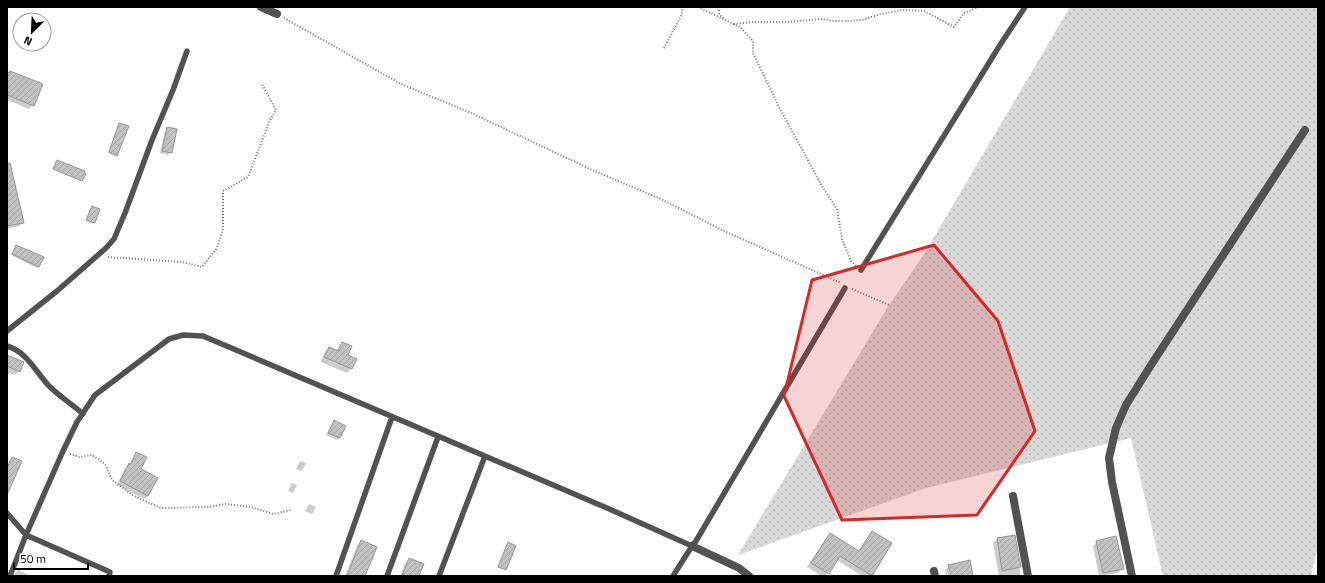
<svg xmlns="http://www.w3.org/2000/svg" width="1325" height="583" viewBox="0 0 1325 583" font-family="'Titillium Web',sans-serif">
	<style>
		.grass { fill: url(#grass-dots) }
		.shadow { fill: #0003 }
		.building { fill: url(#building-hatch); stroke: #969696 }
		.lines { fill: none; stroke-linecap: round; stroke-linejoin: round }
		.path { stroke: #747474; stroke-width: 2; stroke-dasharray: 1 2; stroke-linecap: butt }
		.service { stroke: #525252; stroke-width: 5.5 }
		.minor { stroke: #525252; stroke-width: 8 }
		.marked { fill: #d62828; fill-opacity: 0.2; stroke: #d62828; stroke-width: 3; stroke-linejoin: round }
	</style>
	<defs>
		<pattern id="grass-dots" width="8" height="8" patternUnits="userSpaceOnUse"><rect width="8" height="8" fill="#d9d9d9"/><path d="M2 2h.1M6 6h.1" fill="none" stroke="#b8b8b8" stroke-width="1.8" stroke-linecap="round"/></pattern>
		<pattern id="building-hatch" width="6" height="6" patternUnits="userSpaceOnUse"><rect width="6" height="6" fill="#c2c2c2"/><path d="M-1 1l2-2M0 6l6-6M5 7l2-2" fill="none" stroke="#a5a5a5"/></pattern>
	</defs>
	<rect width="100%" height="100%" fill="#fff"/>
	<path class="grass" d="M 1070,7 L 1318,7 L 1318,546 L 1311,576 L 1163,576 L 1131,438 L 926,488 L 738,555 L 889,305 L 923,256 Z"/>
	<path class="shadow" d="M 7,73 L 33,105 L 29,109 L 7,100 Z
		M 119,124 L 117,155 L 116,156 L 108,153 Z
		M 168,128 L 171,152 L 168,155 L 160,153 L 165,131 Z
		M 7,169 L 23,222 L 19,226 L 7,229 Z
		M 92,207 L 98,210 L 93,224 L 86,221 Z
		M 16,246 L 38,267 L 37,268 L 11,255 Z
		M 342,343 L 346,355 L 355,359 L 351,369 L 347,373 L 321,362 L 325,352 L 329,348 L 336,351 Z
		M 7,356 L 19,371 L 15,375 L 9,373 L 7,378 Z
		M 334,421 L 339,438 L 337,440 L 326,435 Z
		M 137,454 L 148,496 L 144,499 L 117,485 L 125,468 L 130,464 L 133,457 Z
		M 300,461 L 306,463 L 302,471 L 296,469 Z
		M 292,483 L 297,485 L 293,493 L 288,491 Z
		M 309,504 L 316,507 L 312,514 L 305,511 Z
		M 872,532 L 870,576 L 862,576 L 837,560 L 825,576 L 822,576 L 807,567 L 826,538 L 830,534 L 858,552 Z
		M 1014,536 L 1021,576 L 999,576 L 993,543 L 997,539 Z
		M 361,542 L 364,576 L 345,576 L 357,546 Z
		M 1097,542 L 1122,569 L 1118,573 L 1099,576 L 1093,546 Z
		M 409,559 L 418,576 L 400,576 L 405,563 Z
		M 949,566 L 972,576 L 946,576 L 945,570 Z
		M 18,570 L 32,576 L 13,576 Z"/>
	<path class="building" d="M 10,71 L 43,84 L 34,106 L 7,95 L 7,72 L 9,73 Z
		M 119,123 L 129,126 L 117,156 L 109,152 Z
		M 167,127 L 177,129 L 172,153 L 162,151 Z
		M 57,160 L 85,171 L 84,173 L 86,174 L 82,181 L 53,169 Z
		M 7,163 L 10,163 L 24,223 L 7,226 Z
		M 92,206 L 100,209 L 95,223 L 86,220 Z
		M 16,245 L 44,257 L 39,267 L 12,254 Z
		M 342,342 L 352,346 L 348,355 L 357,359 L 352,369 L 324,357 L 329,347 L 338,351 Z
		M 7,355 L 24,362 L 20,372 L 7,366 Z
		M 334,420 L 346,426 L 340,438 L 328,433 Z
		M 136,452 L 147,457 L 141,469 L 158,478 L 148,496 L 120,481 L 129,463 L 131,464 Z
		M 12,457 L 22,461 L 7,495 L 7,468 Z
		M 872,531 L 892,543 L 872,576 L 840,556 L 829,574 L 811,563 L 830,533 L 859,551 Z
		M 1015,535 L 1021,567 L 1002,571 L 997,538 Z
		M 1116,536 L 1124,569 L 1103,573 L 1096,541 Z
		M 361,540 L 377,547 L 365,576 L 347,576 Z
		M 508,542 L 516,546 L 506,570 L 498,567 Z
		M 409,558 L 424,564 L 419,576 L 402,576 Z
		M 970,560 L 973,576 L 951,576 L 948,565 Z"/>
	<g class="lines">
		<path class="path" d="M 698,7 L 740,27 L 753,41 L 753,53 L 780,109 L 822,186 L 837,209 L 842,239 L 851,261 L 856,266
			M 719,7 L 719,14 L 724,19
			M 284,18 L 401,84 L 469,112 L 590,169 L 663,200 L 722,230 L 841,283
			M 734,24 L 753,22 L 787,22 L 822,19 L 833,21 L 849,21 L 862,20 L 881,14 L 902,10 L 924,11 L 954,27 L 964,13 L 979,7
			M 664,48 L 682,14 L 682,7
			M 108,257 L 182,262 L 202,267 L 217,248 L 223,229 L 223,191 L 248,177 L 270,120 L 276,110 L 262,84
			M 852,289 L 889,305
			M 70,454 L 79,457 L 92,455 L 105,464 L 112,480 L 134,496 L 161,508 L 209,507 L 225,504 L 251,507 L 273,514 L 291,510"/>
		<path class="service" d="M 861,270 L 1000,45 L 1025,7
			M 7,331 L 57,291 L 106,248 L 114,239 L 125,213 L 152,140 L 173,90 L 187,51
			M 7,346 C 26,351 36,372 49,386 C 59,396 72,404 83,414
			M 7,513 L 26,535 L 63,451 L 77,422 L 95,395 L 169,339 L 183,335 L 203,336 L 607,508 L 692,546
			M 10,576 L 26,535 L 110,572 L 109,576
			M 336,576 L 392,417
			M 387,576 L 438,437
			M 439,576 L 485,456
			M 673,576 L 692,546 L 696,541 L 845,288"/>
		<path class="minor" d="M 261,7 L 277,14
			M 1013,496 L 1028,576
			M 692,546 L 739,568 L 749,576
			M 934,571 L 935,576
			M 1132,576 L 1112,482 L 1109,458 L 1116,428 L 1126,405 L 1151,365 L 1305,130"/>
	</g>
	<path class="marked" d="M 934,245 L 998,321 L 1035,431 L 977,515 L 842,520 L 784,396 L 812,280 Z"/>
	<rect width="1325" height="583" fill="none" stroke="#000000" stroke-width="16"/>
	<g transform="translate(32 32) rotate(204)"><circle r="19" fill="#ffffff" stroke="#999999"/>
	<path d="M0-3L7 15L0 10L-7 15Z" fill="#000000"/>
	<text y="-6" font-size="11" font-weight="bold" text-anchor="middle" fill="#000000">N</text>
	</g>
	<path d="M14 563v6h74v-6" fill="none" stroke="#000000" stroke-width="2"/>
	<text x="20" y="563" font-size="12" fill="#000000" stroke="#ffffff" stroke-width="3" paint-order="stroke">50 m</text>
</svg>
